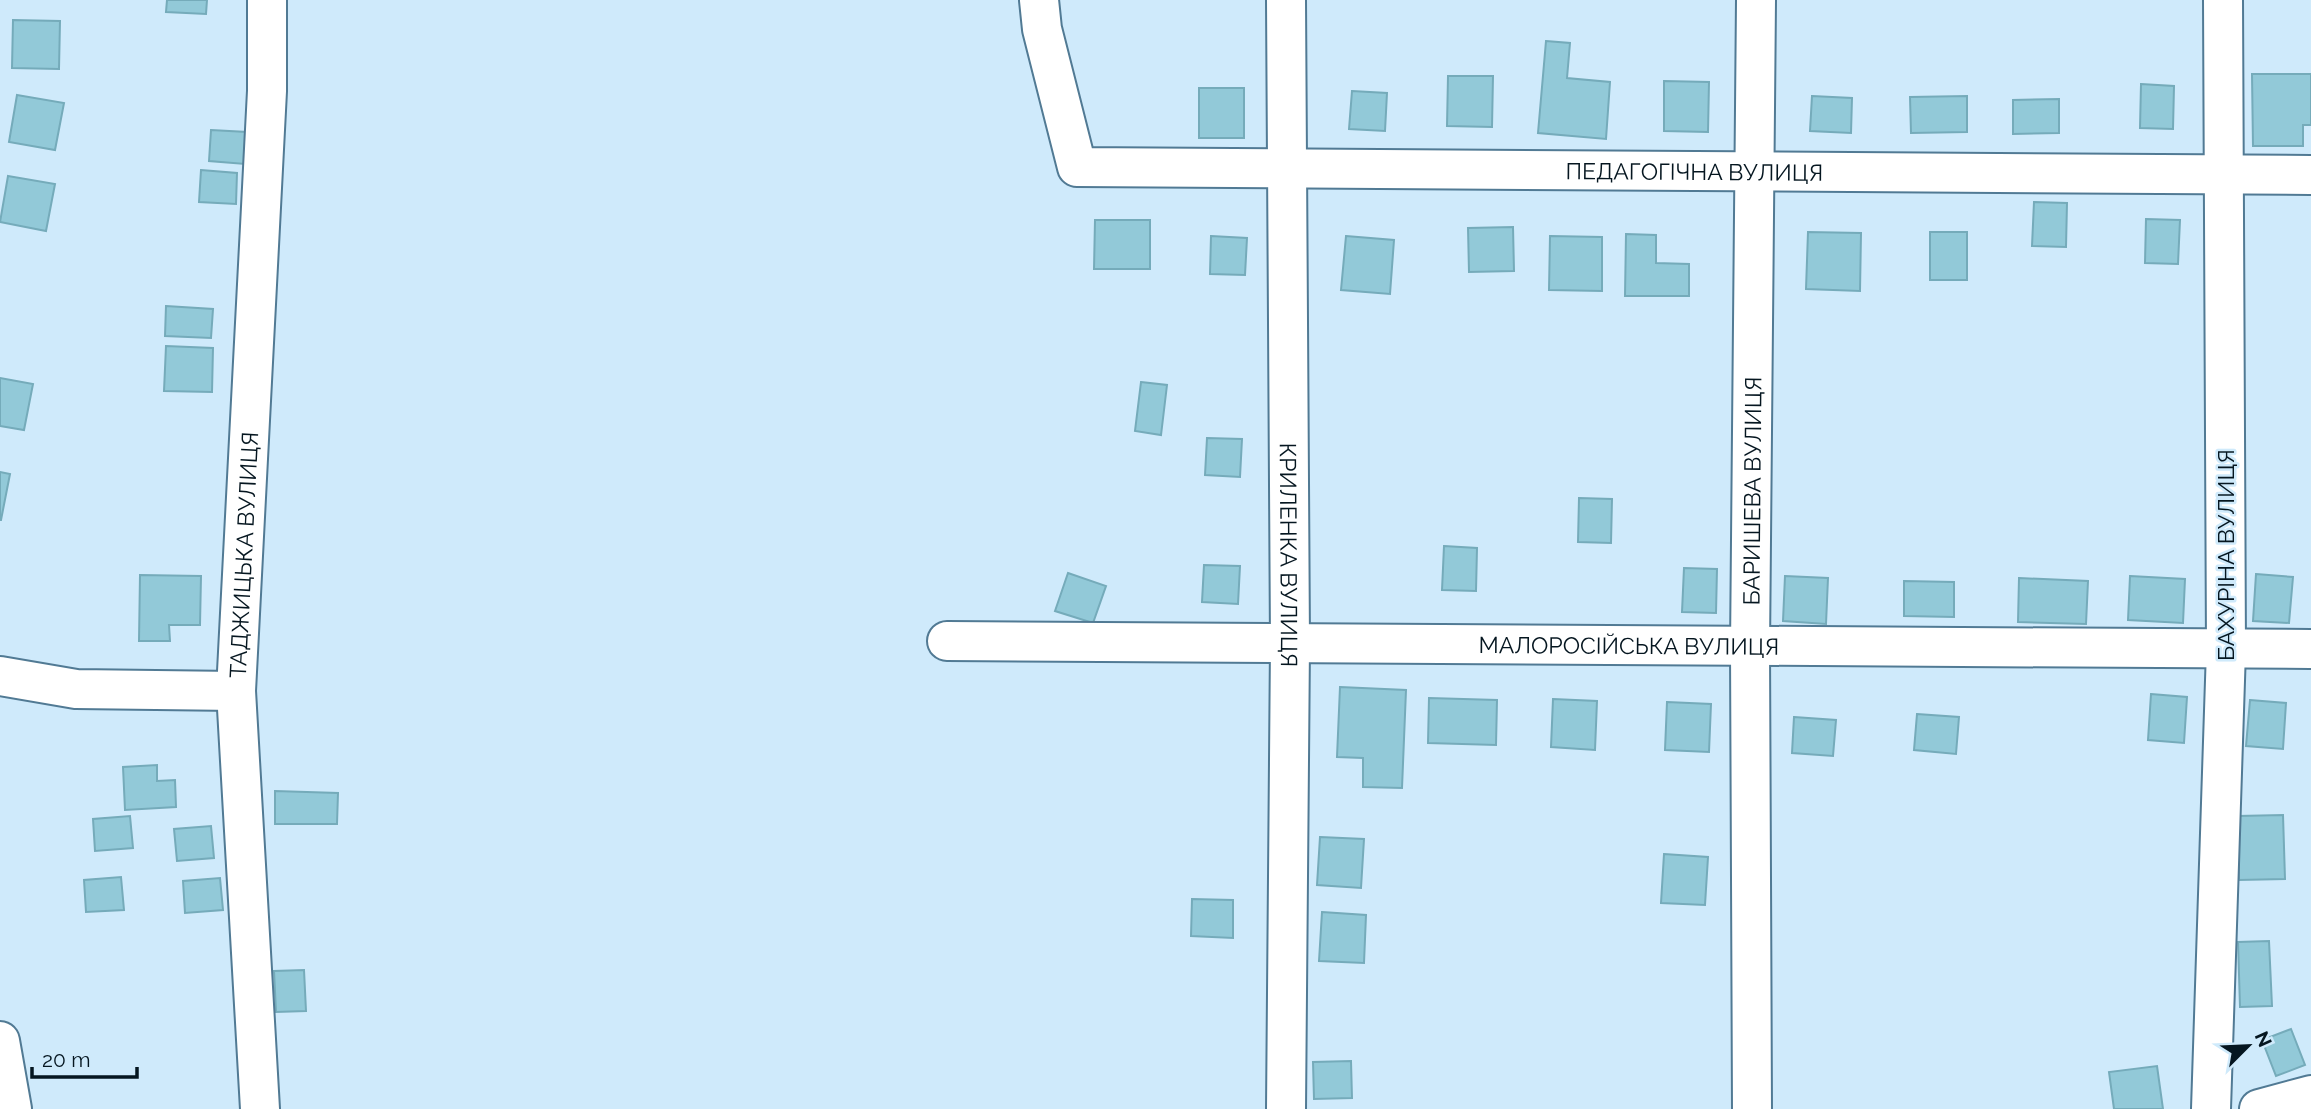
<svg xmlns="http://www.w3.org/2000/svg" width="2311" height="1109" viewBox="0 0 2311 1109" font-family="Raleway,sans-serif">
	<style>
		.building { fill: #92c9d8; stroke: #75abba; stroke-width: 2 }
		.lines { fill: none; stroke-linecap: round; stroke-linejoin: round }
		.minor-casing { stroke: #517a94; stroke-width: 42 }
		.minor { stroke: #fff; stroke-width: 38 }
		.labels { text-anchor: middle; dominant-baseline: central; stroke-width: 5; stroke-linejoin: round; paint-order: stroke }
		.street-label { font-size: 23px; fill: #051620; stroke: #cfeafb }
	</style>
	<rect width="100%" height="100%" fill="#cfeafb"/>
	<path class="building" d="M 167,0 L 207,0 L 206,14 L 166,12 Z
		M 13,20 L 60,21 L 59,69 L 12,68 Z
		M 1546,41 L 1570,43 L 1567,78 L 1610,82 L 1606,139 L 1538,133 Z
		M 2252,74 L 2311,74 L 2311,125 L 2303,125 L 2303,146 L 2253,146 Z
		M 1448,76 L 1493,76 L 1492,127 L 1447,126 Z
		M 1664,81 L 1709,82 L 1708,132 L 1664,131 Z
		M 2141,84 L 2174,86 L 2173,129 L 2140,128 Z
		M 1199,88 L 1244,88 L 1244,138 L 1199,138 Z
		M 1352,91 L 1387,93 L 1385,131 L 1349,129 Z
		M 17,95 L 64,103 L 55,150 L 9,142 Z
		M 1812,96 L 1852,98 L 1851,133 L 1810,131 Z
		M 1967,96 L 1967,132 L 1911,133 L 1910,97 Z
		M 2059,99 L 2059,133 L 2013,134 L 2013,100 Z
		M 211,130 L 247,132 L 245,164 L 209,161 Z
		M 201,170 L 237,173 L 236,204 L 199,202 Z
		M 8,176 L 55,184 L 46,231 L 0,222 Z
		M 2034,202 L 2067,203 L 2066,247 L 2032,246 Z
		M 2146,219 L 2180,220 L 2178,264 L 2145,263 Z
		M 1095,220 L 1150,220 L 1150,269 L 1094,269 Z
		M 1513,227 L 1514,271 L 1469,272 L 1468,228 Z
		M 1808,232 L 1861,233 L 1860,291 L 1806,289 Z
		M 1930,232 L 1967,232 L 1967,280 L 1930,280 Z
		M 1626,234 L 1656,235 L 1656,263 L 1689,264 L 1689,296 L 1625,296 Z
		M 1211,236 L 1247,238 L 1245,275 L 1210,274 Z
		M 1346,236 L 1394,240 L 1390,294 L 1341,290 Z
		M 1550,236 L 1602,237 L 1602,291 L 1549,290 Z
		M 166,306 L 213,309 L 211,338 L 165,336 Z
		M 166,346 L 213,348 L 212,392 L 164,391 Z
		M 0,378 L 33,384 L 24,430 L 0,426 Z
		M 1141,382 L 1167,385 L 1161,435 L 1135,431 Z
		M 1207,438 L 1242,439 L 1240,477 L 1205,475 Z
		M 0,472 L 10,474 L 1,520 L 0,520 Z
		M 1579,498 L 1612,499 L 1611,543 L 1578,542 Z
		M 1444,546 L 1477,548 L 1476,591 L 1442,590 Z
		M 1204,565 L 1240,566 L 1238,604 L 1202,602 Z
		M 1684,568 L 1717,569 L 1716,613 L 1682,612 Z
		M 1068,573 L 1106,586 L 1093,623 L 1055,611 Z
		M 2256,574 L 2293,577 L 2289,623 L 2253,621 Z
		M 140,575 L 201,576 L 200,625 L 169,625 L 170,641 L 139,641 Z
		M 1785,576 L 1828,578 L 1826,624 L 1783,621 Z
		M 2130,576 L 2185,579 L 2183,623 L 2128,620 Z
		M 2019,578 L 2088,581 L 2086,624 L 2018,622 Z
		M 1904,581 L 1954,582 L 1954,617 L 1904,616 Z
		M 1340,687 L 1406,690 L 1402,788 L 1363,787 L 1363,758 L 1337,757 Z
		M 2151,694 L 2187,697 L 2184,743 L 2148,740 Z
		M 1429,698 L 1497,700 L 1496,745 L 1428,743 Z
		M 1553,699 L 1597,701 L 1595,750 L 1551,747 Z
		M 2250,700 L 2286,703 L 2283,749 L 2246,746 Z
		M 1667,702 L 1711,704 L 1709,752 L 1665,750 Z
		M 1917,714 L 1959,717 L 1956,754 L 1914,750 Z
		M 1794,717 L 1836,720 L 1833,756 L 1792,753 Z
		M 157,765 L 157,781 L 175,780 L 176,807 L 125,810 L 123,767 Z
		M 275,791 L 338,793 L 337,824 L 275,824 Z
		M 2283,815 L 2285,879 L 2239,880 L 2238,816 Z
		M 130,816 L 133,848 L 95,851 L 93,819 Z
		M 211,826 L 214,858 L 177,861 L 174,829 Z
		M 1320,837 L 1364,839 L 1361,888 L 1317,885 Z
		M 1664,854 L 1708,857 L 1705,905 L 1661,903 Z
		M 121,877 L 124,910 L 86,912 L 84,880 Z
		M 220,878 L 223,910 L 185,913 L 183,881 Z
		M 1192,899 L 1233,900 L 1233,938 L 1191,936 Z
		M 1322,912 L 1366,915 L 1364,963 L 1319,961 Z
		M 2269,941 L 2272,1006 L 2240,1007 L 2238,942 Z
		M 304,970 L 306,1011 L 276,1012 L 274,971 Z
		M 2291,1029 L 2305,1065 L 2276,1076 L 2262,1040 Z
		M 1351,1061 L 1352,1098 L 1314,1099 L 1313,1062 Z
		M 2157,1066 L 2163,1109 L 2114,1109 L 2109,1072 Z"/>
	<g class="lines">
		<g class="minor-casing">
			<g id="minor">
				<path id="s1" d="M 1039,0 L 1042,29 L 1077,167 L 2311,175"/>
				<path id="s2" d="M 1286,0 L 1290,644 L 1286,1109"/>
				<path id="s3" d="M 947,641 L 2311,649"/>
				<path d="M 0,676 L 76,689 L 236,691"/>
				<path d="M 0,1041 L 12,1109"/>
				<path id="s4" d="M 260,1109 L 236,691 L 267,91 L 267,0"/>
				<path id="s5" d="M 1752,1109 L 1750,648 L 1756,0"/>
				<path d="M 2211,1109 L 2226,650 L 2223,0"/>
				<path d="M 2259,1109 L 2311,1095"/>
			</g>
		</g>
		<use href="#minor" class="minor"/>
	</g>
	<g class="labels">
		<g class="street-label">
			<text stroke="none"><textPath href="#s1" startOffset="789">ПЕДАГОГІЧНА ВУЛИЦЯ</textPath></text>
			<text stroke="none"><textPath href="#s5" startOffset="618">БАРИШЕВА ВУЛИЦЯ</textPath></text>
			<text stroke="none"><textPath href="#s4" startOffset="555">ТАДЖИЦЬКА ВУЛИЦЯ</textPath></text>
			<text stroke="none"><textPath href="#s2" startOffset="555">КРИЛЕНКА ВУЛИЦЯ</textPath></text>
			<text transform="translate(2225 555) rotate(-90)">БАХУРІНА ВУЛИЦЯ</text>
			<text stroke="none"><textPath href="#s3" startOffset="682">МАЛОРОСІЙСЬКА ВУЛИЦЯ</textPath></text>
		</g>
	</g>
	<g transform="translate(2248 1046) rotate(66)" stroke="#cfeafb" stroke-width="5" paint-order="stroke">
	<path d="M0-5L12 26L0 18L-12 26Z" fill="#051620"/>
	<text y="-10" font-size="19" font-weight="bold" text-anchor="middle" fill="#051620">N</text>
	</g>
	<path d="M32 1067v10h105v-10" fill="none" stroke="#051620" stroke-width="3.5"/>
	<text x="42" y="1067" font-size="21" fill="#051620" stroke="#cfeafb" stroke-width="5" paint-order="stroke">20 m</text>
</svg>
